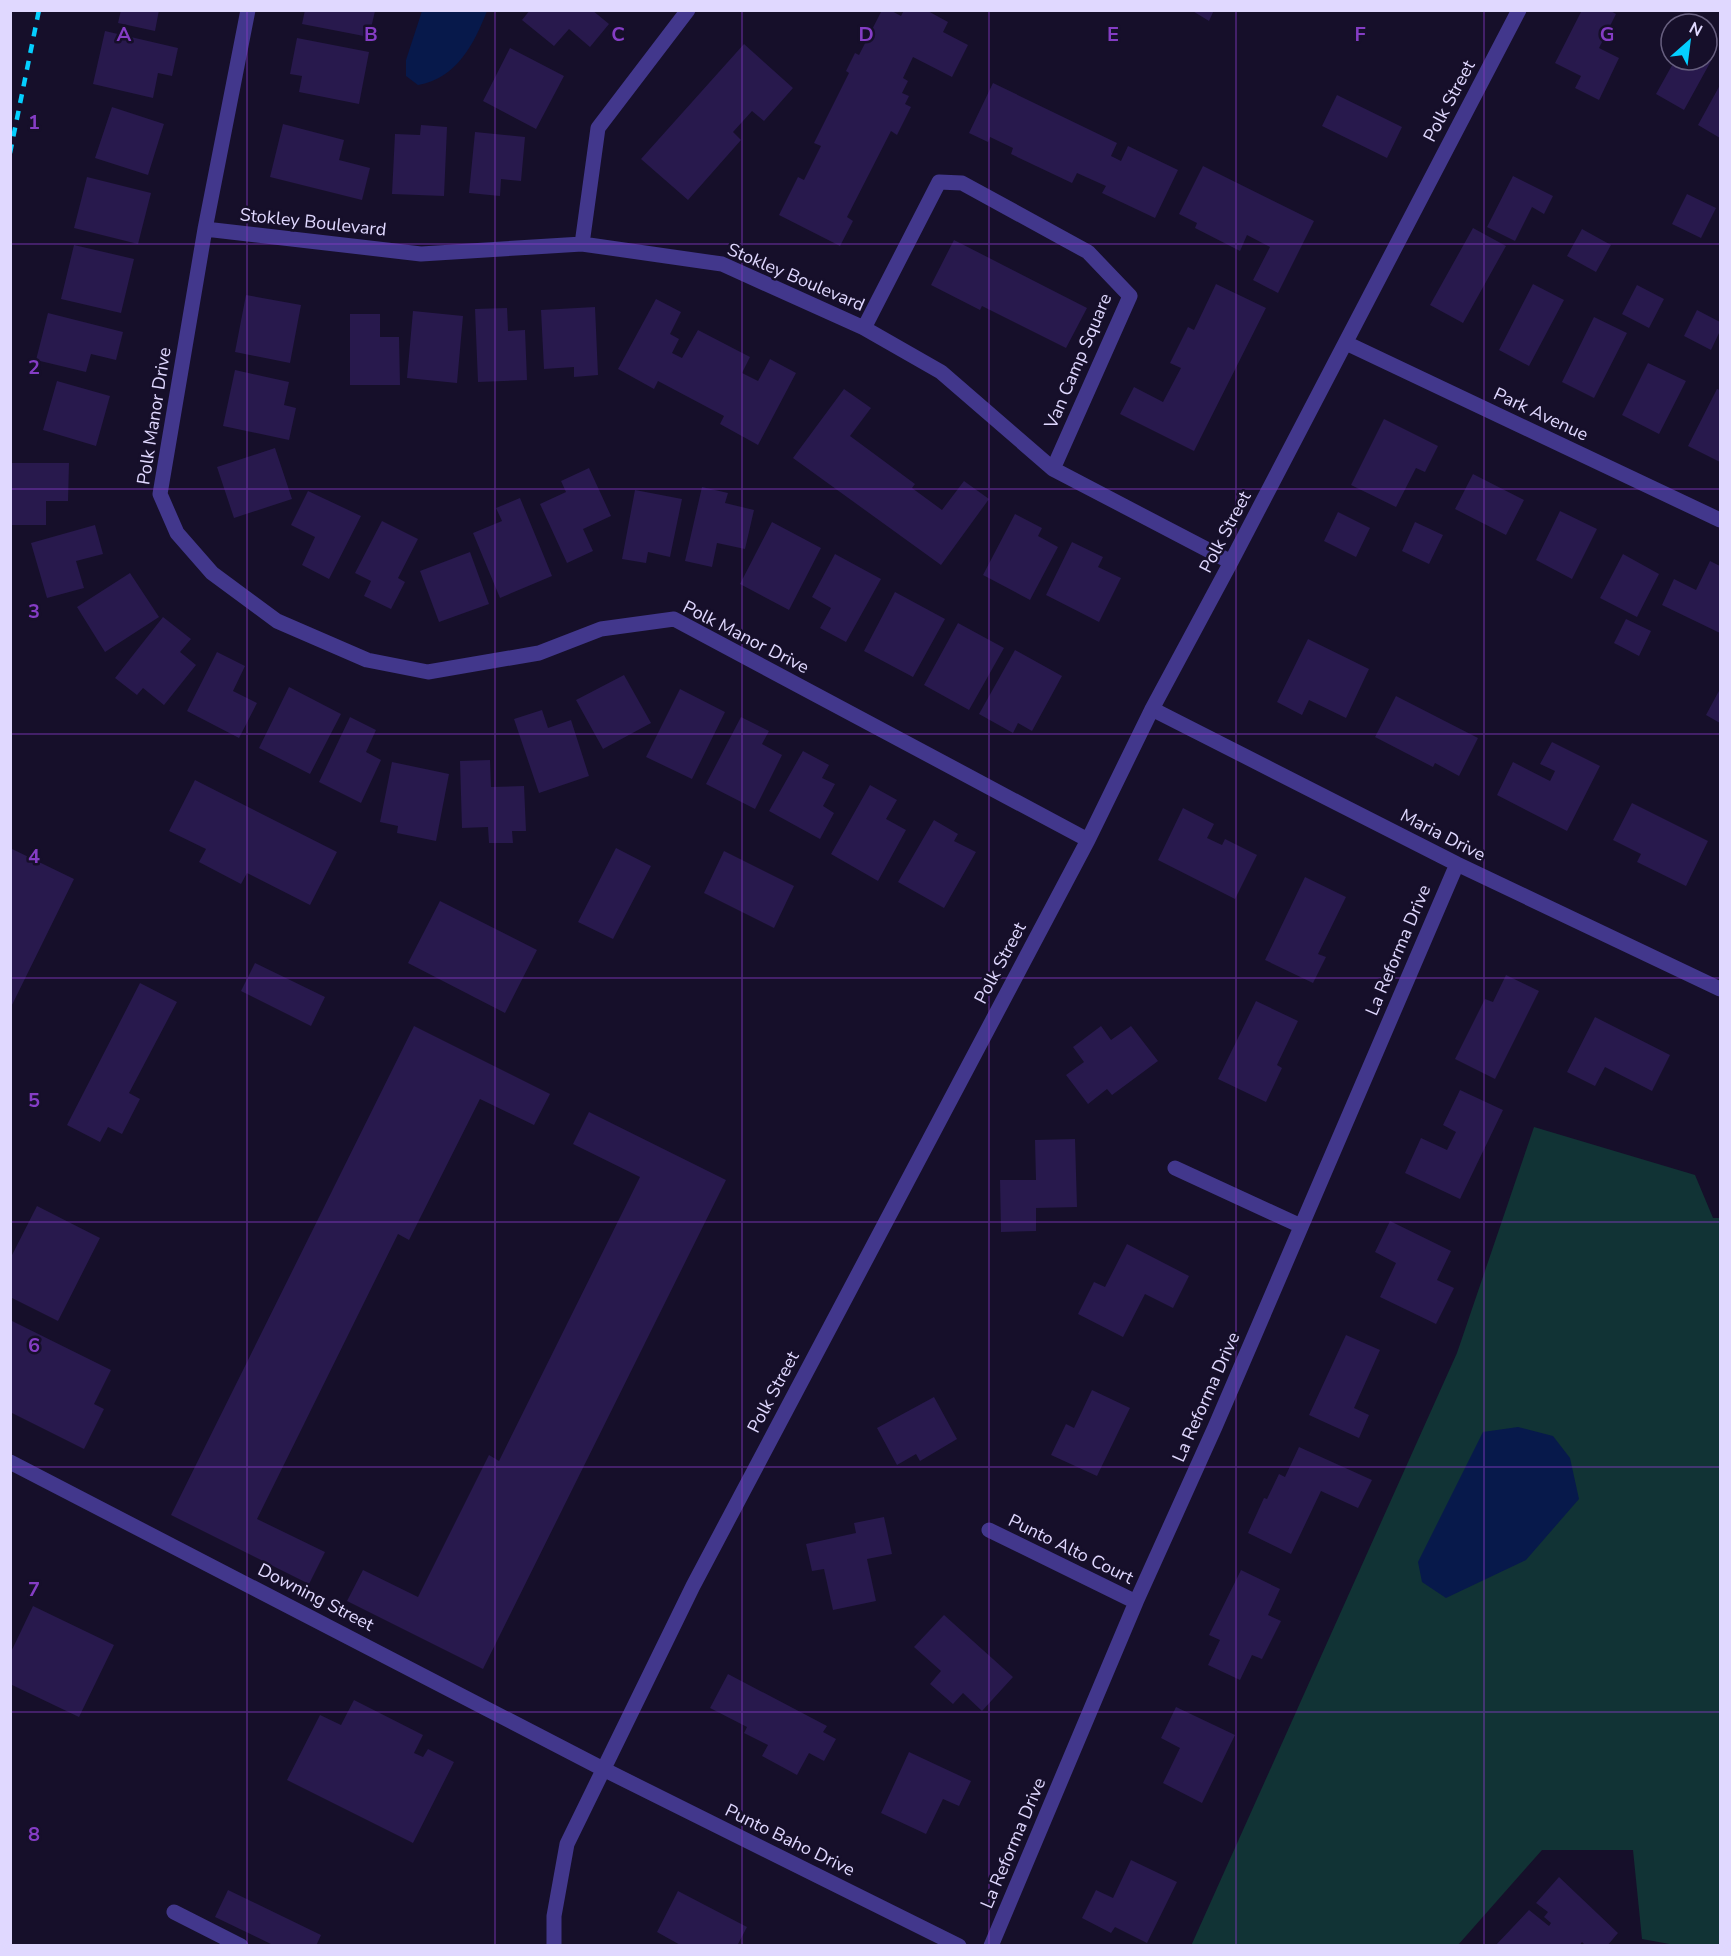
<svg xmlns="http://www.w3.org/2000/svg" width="1731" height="1956" viewBox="0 0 1731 1956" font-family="'Nunito Sans',sans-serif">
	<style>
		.green { fill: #113335 }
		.water { fill: #07194b }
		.building { fill: #28194d }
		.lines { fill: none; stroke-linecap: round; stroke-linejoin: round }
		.street { stroke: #42378c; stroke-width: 15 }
		.rail { stroke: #04cfff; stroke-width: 4.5; stroke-dasharray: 9 8; stroke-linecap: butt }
		.grid { fill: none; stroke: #853dc5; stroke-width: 1.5; stroke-opacity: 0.55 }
		.labels { text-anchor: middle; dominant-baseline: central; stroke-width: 5; stroke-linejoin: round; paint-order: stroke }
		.street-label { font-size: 18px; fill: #e0d8ff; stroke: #160f2a }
		.grid-label { font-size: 20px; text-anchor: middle; font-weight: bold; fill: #853dc5; stroke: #160f2a; stroke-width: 5; stroke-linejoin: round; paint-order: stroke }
	</style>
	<rect width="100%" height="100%" fill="#160f2a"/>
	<path class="green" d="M 1534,1127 L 1695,1175 L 1713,1218 L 1720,1218 L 1720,1945 L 1675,1945 L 1642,1939 L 1633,1850 L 1542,1850 L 1458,1945 L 1191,1946 L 1457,1353 Z"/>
	<path class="water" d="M 422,11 L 487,11 C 474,44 457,78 418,85 L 406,76 L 406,60 Z
		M 1518,1427 L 1553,1436 L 1570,1458 L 1579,1499 L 1526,1560 L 1446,1598 L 1422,1582 L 1418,1562 L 1483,1432 Z"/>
	<path class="building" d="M 121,10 L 159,10 L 155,31 L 118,23 Z
		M 305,10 L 373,10 L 375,11 L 369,37 L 302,24 Z
		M 530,10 L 592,10 L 609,24 L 590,47 L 569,29 L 554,46 L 522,20 Z
		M 882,10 L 890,10 L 901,16 L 904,10 L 926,10 L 948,22 L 943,32 L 968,45 L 952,77 L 913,57 L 903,78 L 908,81 L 902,93 L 909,96 L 905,104 L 911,107 L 897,135 L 891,131 L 847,217 L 853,221 L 840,246 L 779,215 L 798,177 L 804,180 L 821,146 L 814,143 L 849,73 L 846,71 L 855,53 L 859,55 Z
		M 1191,10 L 1214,10 L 1209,21 Z
		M 1582,10 L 1609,10 L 1616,14 L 1599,48 L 1619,58 L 1599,100 L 1575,88 L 1581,76 L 1555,63 Z
		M 105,31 L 178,48 L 172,76 L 158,73 L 153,98 L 93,84 Z
		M 297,38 L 369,52 L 359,104 L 299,92 L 302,76 L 290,74 Z
		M 744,44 L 793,88 L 764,121 L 752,111 L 733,132 L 741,140 L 688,200 L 641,159 Z
		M 510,48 L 564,76 L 536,129 L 483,101 Z
		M 1707,58 L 1711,61 L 1684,110 L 1656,94 L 1675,60 Z
		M 993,83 L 1117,143 L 1111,156 L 1121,161 L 1128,146 L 1178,170 L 1155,218 L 1102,193 L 1106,186 L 1077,173 L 1072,183 L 1011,154 L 1013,148 L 990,137 L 988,142 L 969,133 Z
		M 1720,85 L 1720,138 L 1698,125 Z
		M 1337,95 L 1402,127 L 1387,158 L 1322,126 Z
		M 112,107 L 164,124 L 148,175 L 95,158 Z
		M 283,124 L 344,140 L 339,160 L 370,168 L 362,200 L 270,177 Z
		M 421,125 L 447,127 L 444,196 L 392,194 L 395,134 L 420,135 Z
		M 475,132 L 525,137 L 521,181 L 501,179 L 500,196 L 469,193 Z
		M 1203,166 L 1314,221 L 1278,293 L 1253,280 L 1270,247 L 1247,235 L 1240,251 L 1195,228 L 1197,223 L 1179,214 Z
		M 1513,176 L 1553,196 L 1544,214 L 1532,207 L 1515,241 L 1487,227 Z
		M 87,177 L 151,193 L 138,244 L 74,228 Z
		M 1687,194 L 1716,208 L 1701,238 L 1672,224 Z
		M 1473,228 L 1506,246 L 1463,323 L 1430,305 Z
		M 1582,229 L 1611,245 L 1596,272 L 1567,256 Z
		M 954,240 L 1087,308 L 1066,348 L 982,306 L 980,310 L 931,285 Z
		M 74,245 L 134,259 L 121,313 L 61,299 Z
		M 1216,284 L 1266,308 L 1194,451 L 1120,414 L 1134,387 L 1163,402 L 1181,368 L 1170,363 L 1188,327 L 1194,330 Z
		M 1533,284 L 1564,300 L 1529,366 L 1499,350 Z
		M 1637,285 L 1664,299 L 1649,328 L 1622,314 Z
		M 246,295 L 301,305 L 290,363 L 235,352 Z
		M 656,299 L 681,312 L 670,334 L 679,339 L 672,353 L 682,358 L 698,330 L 750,357 L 742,373 L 758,381 L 770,359 L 796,373 L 758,445 L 720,424 L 724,416 L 658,381 L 654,389 L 618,369 Z
		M 595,307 L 598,375 L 574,377 L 574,367 L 544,369 L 541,310 Z
		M 507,308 L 508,331 L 525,330 L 527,380 L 478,382 L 475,309 Z
		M 1697,310 L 1720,322 L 1720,331 L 1711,350 L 1684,336 Z
		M 413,311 L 463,316 L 457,383 L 407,378 Z
		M 48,313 L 123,332 L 116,360 L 91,354 L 86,372 L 36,360 Z
		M 350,314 L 380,314 L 380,337 L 399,337 L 400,385 L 350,385 Z
		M 1594,317 L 1627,333 L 1594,398 L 1562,382 Z
		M 1648,363 L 1686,381 L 1659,434 L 1622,415 Z
		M 235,370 L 289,382 L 284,405 L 296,408 L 289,440 L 223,426 Z
		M 57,381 L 110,396 L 96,446 L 43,430 Z
		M 844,389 L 871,408 L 850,436 L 915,484 L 912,488 L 942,510 L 964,481 L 989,499 L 941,565 L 793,458 Z
		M 1717,389 L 1720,390 L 1720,462 L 1688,446 Z
		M 1384,419 L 1438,446 L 1425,472 L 1416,468 L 1396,507 L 1351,485 Z
		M 275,448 L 292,499 L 234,518 L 217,467 Z
		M 12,463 L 69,463 L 68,501 L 46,501 L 46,525 L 12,525 Z
		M 589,468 L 611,516 L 583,529 L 593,551 L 567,563 L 540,504 L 566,492 L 561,481 Z
		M 1473,474 L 1524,500 L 1506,535 L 1455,509 Z
		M 702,487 L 728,493 L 725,503 L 754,510 L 745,549 L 717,543 L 712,567 L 685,561 Z
		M 635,490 L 682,499 L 670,557 L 648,552 L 646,563 L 622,559 Z
		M 308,491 L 361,516 L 329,579 L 302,565 L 315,537 L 291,525 Z
		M 520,498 L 552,576 L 500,598 L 473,533 L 502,521 L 496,508 Z
		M 1560,511 L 1597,529 L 1572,579 L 1536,560 Z
		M 1338,512 L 1370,528 L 1356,557 L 1324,541 Z
		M 1015,514 L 1042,528 L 1038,536 L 1058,547 L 1030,600 L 983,575 Z
		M 382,521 L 418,539 L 398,578 L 405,582 L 391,609 L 364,596 L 371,581 L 355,573 Z
		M 772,522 L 821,548 L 789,610 L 740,584 Z
		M 1415,522 L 1443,535 L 1429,564 L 1402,551 Z
		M 95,525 L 103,554 L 76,561 L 84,588 L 47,598 L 31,543 Z
		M 1072,542 L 1103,557 L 1098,567 L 1121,578 L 1099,622 L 1046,595 Z
		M 470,552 L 489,604 L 439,622 L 420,571 Z
		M 835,554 L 881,579 L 846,642 L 820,628 L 831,608 L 812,597 Z
		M 1623,554 L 1659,574 L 1637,617 L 1600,598 Z
		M 1710,561 L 1720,566 L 1720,633 L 1662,605 L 1674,579 L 1696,590 Z
		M 130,573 L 159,617 L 105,652 L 77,607 Z
		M 895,592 L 945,619 L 913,677 L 864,651 Z
		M 163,617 L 191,639 L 180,652 L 196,665 L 164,705 L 143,688 L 137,695 L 115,678 Z
		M 1626,619 L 1651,631 L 1639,656 L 1614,643 Z
		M 958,623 L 1004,648 L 969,710 L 924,685 Z
		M 1308,639 L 1369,669 L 1346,718 L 1309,700 L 1302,715 L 1277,702 Z
		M 1015,650 L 1062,676 L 1032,731 L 1018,723 L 1013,733 L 979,714 Z
		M 217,652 L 245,666 L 233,691 L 257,703 L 239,738 L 187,711 Z
		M 624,675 L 651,723 L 603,749 L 576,700 Z
		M 289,687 L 341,714 L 310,774 L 259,748 Z
		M 680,689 L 725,712 L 692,779 L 646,757 Z
		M 1720,689 L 1720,723 L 1706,715 Z
		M 1396,696 L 1478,738 L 1459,776 L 1435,763 L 1433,767 L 1375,737 Z
		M 542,710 L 548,728 L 571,720 L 589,776 L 539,793 L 514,719 Z
		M 350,717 L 376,730 L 366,752 L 381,760 L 361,803 L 319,782 Z
		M 741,717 L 769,731 L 762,744 L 782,755 L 755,809 L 706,784 Z
		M 1552,742 L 1600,766 L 1567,831 L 1497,795 L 1513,762 L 1550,781 L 1555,771 L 1540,764 Z
		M 803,751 L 829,765 L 822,778 L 835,784 L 823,806 L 834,813 L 820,839 L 769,811 Z
		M 490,760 L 491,787 L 524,786 L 526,831 L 512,831 L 513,843 L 489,843 L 488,827 L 462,828 L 460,761 Z
		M 392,762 L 449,774 L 436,841 L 397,833 L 398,826 L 380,822 Z
		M 195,780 L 337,852 L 310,905 L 247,873 L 241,884 L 199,862 L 206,849 L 169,831 Z
		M 870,785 L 897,800 L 886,819 L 906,830 L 878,881 L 831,854 Z
		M 1632,803 L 1708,841 L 1686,886 L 1637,862 L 1641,854 L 1613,840 Z
		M 1183,808 L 1214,824 L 1207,838 L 1222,845 L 1225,839 L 1257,855 L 1235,899 L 1158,860 Z
		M 934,820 L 958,834 L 954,841 L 976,852 L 944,908 L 898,882 Z
		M 10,848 L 74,879 L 10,1009 Z
		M 616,848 L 651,866 L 613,939 L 578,922 Z
		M 724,851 L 794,886 L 774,928 L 704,893 Z
		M 1305,877 L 1346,897 L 1318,954 L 1326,957 L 1313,983 L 1265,960 Z
		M 440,901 L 537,950 L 505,1013 L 408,963 Z
		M 255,963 L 325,997 L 311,1026 L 241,991 Z
		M 1506,975 L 1539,991 L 1495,1079 L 1455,1059 L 1485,999 L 1493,1002 Z
		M 140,983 L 177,1002 L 129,1093 L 140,1099 L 122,1134 L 108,1127 L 100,1142 L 67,1125 Z
		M 1256,1001 L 1298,1021 L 1277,1065 L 1282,1068 L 1266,1102 L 1218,1079 Z
		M 1595,1017 L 1670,1055 L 1652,1091 L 1605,1067 L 1595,1086 L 1567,1072 Z
		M 414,1026 L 550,1094 L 534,1125 L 480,1099 L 409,1240 L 398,1234 L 257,1519 L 325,1552 L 309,1584 L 171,1515 Z
		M 1101,1026 L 1111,1040 L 1131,1026 L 1158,1061 L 1112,1095 L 1107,1089 L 1088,1104 L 1066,1075 L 1084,1062 L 1073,1047 Z
		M 1460,1090 L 1503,1110 L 1460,1199 L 1405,1173 L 1421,1138 L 1447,1150 L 1456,1132 L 1443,1125 Z
		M 589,1112 L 726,1180 L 483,1669 L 347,1601 L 363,1570 L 418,1597 L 489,1455 L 499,1461 L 640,1177 L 573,1144 Z
		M 1075,1139 L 1077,1207 L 1036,1208 L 1036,1231 L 1001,1232 L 1000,1180 L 1036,1180 L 1035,1140 Z
		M 37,1206 L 100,1238 L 58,1321 L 10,1297 L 10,1259 Z
		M 1390,1221 L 1451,1251 L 1437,1280 L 1454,1288 L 1436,1324 L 1380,1297 L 1396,1263 L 1375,1252 Z
		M 1127,1244 L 1189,1276 L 1173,1308 L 1145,1294 L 1123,1337 L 1078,1314 L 1094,1282 L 1105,1287 Z
		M 10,1320 L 111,1370 L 94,1404 L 104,1409 L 84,1449 L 10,1412 Z
		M 1346,1335 L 1380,1350 L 1354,1408 L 1369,1415 L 1359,1438 L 1309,1415 Z
		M 1092,1390 L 1130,1408 L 1097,1476 L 1051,1455 L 1066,1424 L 1074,1428 Z
		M 934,1397 L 957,1439 L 920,1461 L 916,1454 L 897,1465 L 877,1428 Z
		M 1299,1447 L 1372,1480 L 1358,1508 L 1321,1491 L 1291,1554 L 1248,1533 L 1264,1498 L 1267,1499 L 1279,1474 L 1285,1477 Z
		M 884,1517 L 892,1554 L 867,1559 L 876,1601 L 833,1610 L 824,1569 L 812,1571 L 806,1544 L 856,1533 L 854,1523 Z
		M 1241,1570 L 1280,1589 L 1268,1615 L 1281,1621 L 1262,1659 L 1252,1655 L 1240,1680 L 1208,1665 L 1220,1640 L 1209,1635 Z
		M 33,1606 L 114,1645 L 79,1717 L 10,1684 L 10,1654 Z
		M 944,1615 L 1013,1677 L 982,1711 L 963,1693 L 953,1704 L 930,1684 L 941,1671 L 914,1647 Z
		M 728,1674 L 827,1726 L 823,1732 L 836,1739 L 824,1761 L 809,1753 L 797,1775 L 762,1756 L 768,1745 L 744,1733 L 747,1727 L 710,1708 Z
		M 354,1700 L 423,1735 L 414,1753 L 423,1757 L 428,1749 L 454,1762 L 413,1843 L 287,1780 L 320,1715 L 341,1725 Z
		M 1176,1707 L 1235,1735 L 1202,1803 L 1163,1783 L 1180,1748 L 1161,1738 Z
		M 909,1752 L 971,1781 L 959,1806 L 943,1799 L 926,1834 L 881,1813 Z
		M 1131,1860 L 1177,1882 L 1147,1943 L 1115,1927 L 1111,1933 L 1082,1918 L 1096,1890 L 1113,1898 Z
		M 1559,1877 L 1618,1933 L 1607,1946 L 1586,1946 L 1582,1942 L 1579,1946 L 1495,1946 L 1529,1910 L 1549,1926 L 1551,1923 L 1544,1917 L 1548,1912 L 1536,1903 Z
		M 228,1890 L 321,1935 L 316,1946 L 275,1946 L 215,1917 Z
		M 678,1891 L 747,1927 L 737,1946 L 682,1946 L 657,1932 Z"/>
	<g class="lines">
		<path class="street" d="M 248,10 L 205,229 L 160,494 L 177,533 L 212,573 L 277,621 L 367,660 L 428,672 L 539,653 L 601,629 L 674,619 L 1088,840
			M 205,229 L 421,254 L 582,244 L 722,264 L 864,328 L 941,372 L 1053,469 L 1231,562
			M 582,244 L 598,128 L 688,10
			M 864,328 L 939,182 L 962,183 L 1088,252 L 1130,296 L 1053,469
			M 1346,343 L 1720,520
			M 1152,709 L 1457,864 L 1720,989
			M 1175,1168 L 1301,1226
			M 10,1462 L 603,1769 L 959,1946
			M 989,1530 L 1136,1602
			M 174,1912 L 241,1946
			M 554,1946 L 554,1916 L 567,1844 L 693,1586 L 1088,840 L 1152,709 L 1231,562 L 1519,10
			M 991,1946 L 1136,1602 L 1215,1427 L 1457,864"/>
		<path class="rail" d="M 10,153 L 39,10"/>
	</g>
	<path class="grid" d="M 247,10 L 247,1946M 495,10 L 495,1946M 742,10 L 742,1946M 989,10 L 989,1946M 1236,10 L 1236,1946M 1484,10 L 1484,1946M 10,244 L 1720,244M 10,489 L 1720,489M 10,734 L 1720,734M 10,978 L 1720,978M 10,1222 L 1720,1222M 10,1467 L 1720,1467M 10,1712 L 1720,1712"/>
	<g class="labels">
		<g class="street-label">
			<text transform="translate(1449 101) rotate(-62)">Polk Street</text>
			<text transform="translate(313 222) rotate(6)">Stokley Boulevard</text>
			<text transform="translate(796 277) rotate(23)">Stokley Boulevard</text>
			<text transform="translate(1078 361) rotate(-67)">Van Camp Square</text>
			<text transform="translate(1541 414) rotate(25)">Park Avenue</text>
			<text transform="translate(154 416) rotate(-81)">Polk Manor Drive</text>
			<text transform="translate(1225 532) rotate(-62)">Polk Street</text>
			<text transform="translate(746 637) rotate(27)">Polk Manor Drive</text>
			<text transform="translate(1443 835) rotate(27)">Maria Drive</text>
			<text transform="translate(1398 950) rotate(-67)">La Reforma Drive</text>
			<text transform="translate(1000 963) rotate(-62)">Polk Street</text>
			<text transform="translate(773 1392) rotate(-62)">Polk Street</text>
			<text transform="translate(1206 1397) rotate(-66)">La Reforma Drive</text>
			<text transform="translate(1071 1549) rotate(26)">Punto Alto Court</text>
			<text transform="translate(316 1597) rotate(27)">Downing Street</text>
			<text transform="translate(790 1840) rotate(26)">Punto Baho Drive</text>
			<text transform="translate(1013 1843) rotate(-67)">La Reforma Drive</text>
		</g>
	</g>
	<g class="grid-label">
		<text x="124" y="41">A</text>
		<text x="371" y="41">B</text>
		<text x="618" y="41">C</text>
		<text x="866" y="41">D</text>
		<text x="1113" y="41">E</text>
		<text x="1360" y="41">F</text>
		<text x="1607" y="41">G</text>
		<text x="34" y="129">1</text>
		<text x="34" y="374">2</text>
		<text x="34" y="618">3</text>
		<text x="34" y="863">4</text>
		<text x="34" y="1107">5</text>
		<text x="34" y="1352">6</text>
		<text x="34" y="1596">7</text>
		<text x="34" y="1841">8</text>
	</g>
	<rect width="1731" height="1956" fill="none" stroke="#e0d8ff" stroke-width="24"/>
	<g transform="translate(1689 42) rotate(28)"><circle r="28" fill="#160f2a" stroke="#675f7f" stroke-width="1.5"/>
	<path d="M0-4.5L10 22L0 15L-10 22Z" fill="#04cfff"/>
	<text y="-9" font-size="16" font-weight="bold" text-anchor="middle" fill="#e0d8ff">N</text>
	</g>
</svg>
